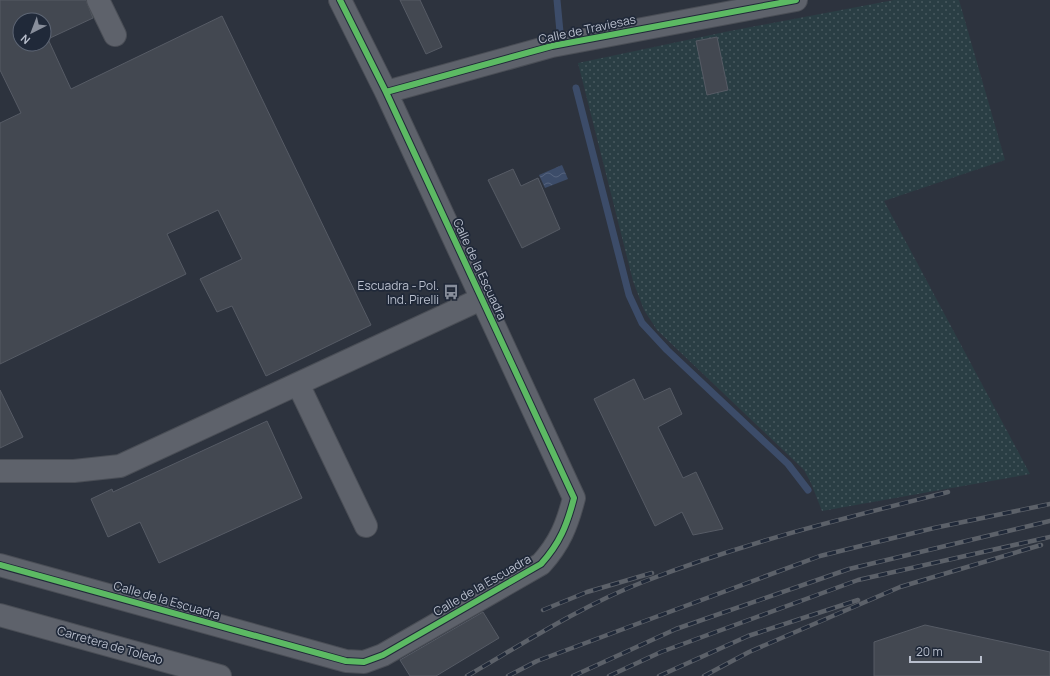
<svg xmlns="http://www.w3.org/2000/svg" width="1050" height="676" viewBox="0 0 1050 676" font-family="Manrope,sans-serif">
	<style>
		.grass { fill: url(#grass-dots) }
		.water { fill: url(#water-waves) }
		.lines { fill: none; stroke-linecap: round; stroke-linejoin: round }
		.stream { stroke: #3c4c69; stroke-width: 7 }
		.building { fill: #434851; stroke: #565b65; fill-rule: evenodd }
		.minor-casing { stroke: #4a4e56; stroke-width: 24 }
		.minor { stroke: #5e626b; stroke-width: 22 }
		.rail-casing { stroke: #5c6169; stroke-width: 4.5 }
		.rail { stroke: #202939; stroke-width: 3; stroke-dasharray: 9; stroke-linecap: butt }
		.cycleway-casing { stroke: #202939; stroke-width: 8 }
		.cycleway { stroke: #5cba63; stroke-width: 6 }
		.labels { text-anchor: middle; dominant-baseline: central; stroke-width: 3.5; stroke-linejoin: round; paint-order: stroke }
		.street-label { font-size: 12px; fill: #b9bfcd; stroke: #202939 }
		.poi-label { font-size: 12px; fill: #b9bfcd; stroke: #202939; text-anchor: end }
	</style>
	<defs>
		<pattern id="grass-dots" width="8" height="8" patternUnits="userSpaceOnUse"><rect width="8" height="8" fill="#2a3e44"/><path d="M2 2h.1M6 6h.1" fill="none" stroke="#47585e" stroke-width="1.8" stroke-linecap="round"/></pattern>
		<pattern id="water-waves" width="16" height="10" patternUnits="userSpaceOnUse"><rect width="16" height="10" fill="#3c4c69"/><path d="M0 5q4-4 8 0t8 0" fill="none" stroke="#56647d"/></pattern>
	</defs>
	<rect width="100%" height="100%" fill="#2d333e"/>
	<path class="grass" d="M 894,0 L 959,0 L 1005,160 L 884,201 L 1030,474 L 822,511 L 811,483 L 804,470 L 657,330 L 644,310 L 633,281 L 578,63 L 725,32 Z"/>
	<path class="water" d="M 562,165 L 568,179 L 545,188 L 539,175 Z"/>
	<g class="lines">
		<path class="stream" d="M 557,0 L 560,32
			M 576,88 L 629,295 L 642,323 L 667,350 L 788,464 L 808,490"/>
	</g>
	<path class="building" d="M 0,0 L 86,0 L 93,18 L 48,39 L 71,89 L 222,16 L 371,325 L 266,376 L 232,306 L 217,312 L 200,279 L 242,259 L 218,210 L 167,234 L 186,274 L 0,364 L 0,123 L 21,113 L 0,70 ZM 20,20 L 44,20 L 44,44 L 20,44 Z
		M 400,0 L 420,0 L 442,47 L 426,54 Z
		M 717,37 L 728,90 L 707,95 L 696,41 Z
		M 513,169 L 521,186 L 538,178 L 560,229 L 522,248 L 488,180 Z
		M 634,379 L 644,400 L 670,388 L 682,414 L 658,427 L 683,478 L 696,472 L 723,529 L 693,535 L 682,512 L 655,526 L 594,399 Z
		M 0,390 L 23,437 L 0,448 Z
		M 267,421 L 302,498 L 159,563 L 140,522 L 108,537 L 91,499 L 112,489 L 113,492 Z
		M 483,612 L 499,638 L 436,676 L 410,676 L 400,660 Z
		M 925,625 L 1050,652 L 1050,676 L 874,676 L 874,642 Z"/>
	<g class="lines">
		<g class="minor-casing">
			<path id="minor" d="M 98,0 L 115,35
				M 386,92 L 552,46 L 796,0
				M 298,384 L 366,526
				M 0,471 L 74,471 L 120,466 L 481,299
				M 0,565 L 346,661 L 364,662 L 383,655 L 541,564 C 560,543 567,525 574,498 L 386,92 L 340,0
				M 0,615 L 220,676"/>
		</g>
		<use href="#minor" class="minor"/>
		<g class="rail-casing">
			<path id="rail" d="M 543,610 L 587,592 L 652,573
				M 467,676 C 524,643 581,606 643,582 C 742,543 845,518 948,492
				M 508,676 L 537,661 L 820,556 L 934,528 L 1050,504
				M 573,676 L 676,629 L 849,569 L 1050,521
				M 609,676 L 661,652 L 858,580 L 1050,537
				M 659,676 L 748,636 L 858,600
				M 704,676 L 749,652 L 900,587 L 1041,545"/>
		</g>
		<use href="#rail" class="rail"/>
		<g class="cycleway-casing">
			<path id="cycleway" d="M 386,92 L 552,46 L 796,0
				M 0,565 L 346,661 L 364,662 L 383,655 L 541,564 C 560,543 567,525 574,498 L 386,92 L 340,0"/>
		</g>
		<use href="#cycleway" class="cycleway"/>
	</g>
	<defs>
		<g id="bus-bare" transform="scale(1.2)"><path d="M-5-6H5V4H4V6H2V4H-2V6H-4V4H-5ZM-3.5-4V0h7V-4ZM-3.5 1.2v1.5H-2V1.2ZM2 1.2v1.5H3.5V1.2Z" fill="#888e9b" stroke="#202939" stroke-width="2.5" paint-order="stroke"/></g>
	</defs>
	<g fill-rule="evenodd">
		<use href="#bus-bare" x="451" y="292"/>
	</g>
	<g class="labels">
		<g class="street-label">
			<text transform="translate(587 29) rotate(-12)">Calle de Traviesas</text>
			<text transform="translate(480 269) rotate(65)">Calle de la Escuadra</text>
			<text transform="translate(482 585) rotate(-30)">Calle de la Escuadra</text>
			<text transform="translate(167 600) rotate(16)">Calle de la Escuadra</text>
			<text transform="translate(110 645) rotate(16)">Carretera de Toledo</text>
		</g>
		<g class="poi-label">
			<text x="439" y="285">Escuadra - Pol.<tspan x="439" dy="14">Ind. Pirelli</tspan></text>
		</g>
	</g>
	<g transform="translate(32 32) rotate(222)"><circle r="19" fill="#202939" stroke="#5d6574"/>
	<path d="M0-3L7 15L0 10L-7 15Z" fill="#888e9b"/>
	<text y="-6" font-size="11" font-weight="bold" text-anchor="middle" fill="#b9bfcd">N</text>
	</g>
	<path d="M910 656v6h71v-6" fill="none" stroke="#b9bfcd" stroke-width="2"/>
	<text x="916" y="656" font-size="12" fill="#b9bfcd" stroke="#202939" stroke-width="3" paint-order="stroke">20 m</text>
</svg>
